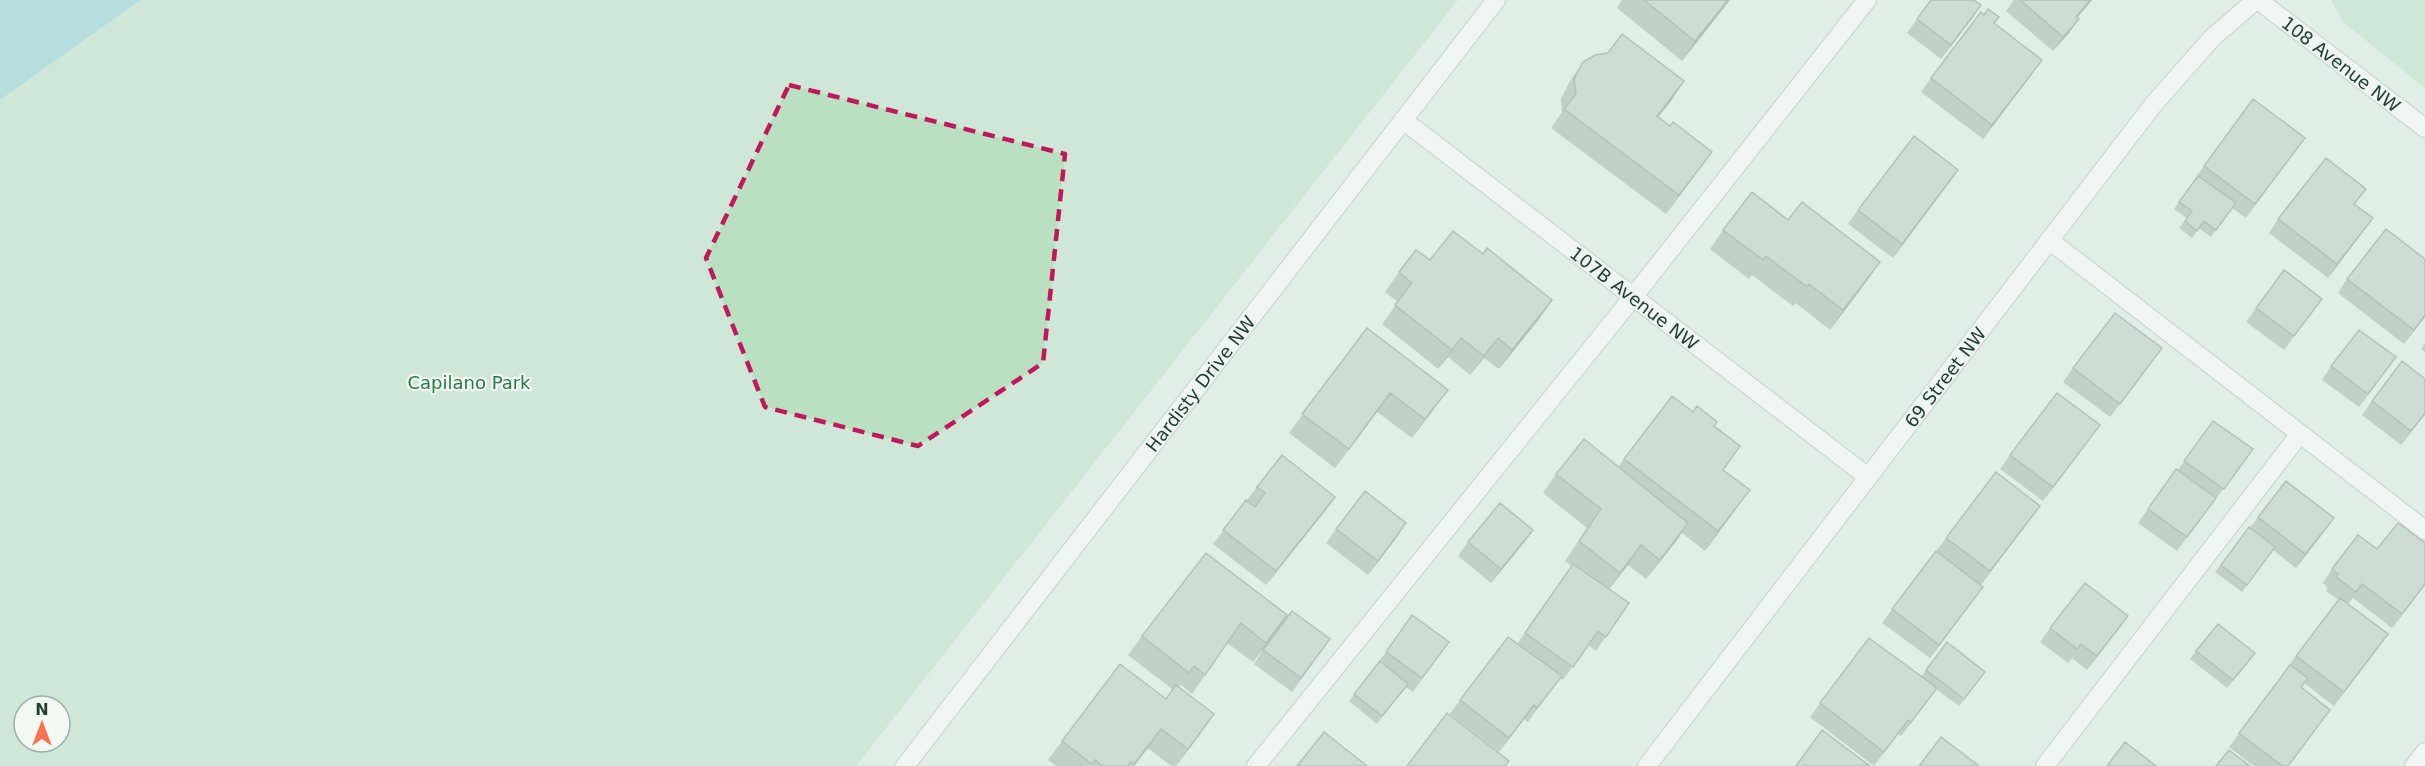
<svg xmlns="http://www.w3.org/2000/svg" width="2425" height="766" viewBox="0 0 2425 766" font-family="'DejaVu Sans',sans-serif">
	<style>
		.green { fill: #b8e0c1; fill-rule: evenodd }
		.water { fill: #84cdd6 }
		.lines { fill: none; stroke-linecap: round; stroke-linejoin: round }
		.minor-casing { stroke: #a3b5ae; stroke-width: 20 }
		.minor { stroke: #fff; stroke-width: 18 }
		.wall { fill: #9daca5 }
		.shaded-wall { fill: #7f8c86 }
		.building { fill: #b6c8c0; stroke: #7f8c86; stroke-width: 1.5 }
		.marked { fill: none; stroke: #c2185b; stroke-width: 4.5; stroke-dasharray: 12 8; stroke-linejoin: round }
		.labels { text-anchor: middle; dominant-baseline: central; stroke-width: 4.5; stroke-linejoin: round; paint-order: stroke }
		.street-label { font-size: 18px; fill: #203f35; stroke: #f2f9f5 }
		.park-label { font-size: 18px; fill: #277943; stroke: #f2f9f5 }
	</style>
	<rect width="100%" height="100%" fill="#e1ede7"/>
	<path class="green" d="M 141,0 L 1458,0 L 856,766 L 0,766 L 0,100 ZM 24,706 L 60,706 L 60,742 L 24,742 Z
		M 2331,0 L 2425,0 L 2425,88 L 2344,23 Z"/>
	<path class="water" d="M 0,0 L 141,0 L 0,100 Z"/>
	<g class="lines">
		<g class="minor-casing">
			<g id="minor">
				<path id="s1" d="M 2258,0 L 2425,128"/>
				<path id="s2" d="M 1403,120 L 1868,477"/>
				<path d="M 2049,240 L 2425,530"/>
				<path id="s3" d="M 905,766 L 1496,0"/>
				<path d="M 1256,766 L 1633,297 L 1867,0"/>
				<path id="s4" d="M 1647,766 L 2153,105 L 2212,38 L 2256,0"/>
				<path d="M 2045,766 L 2299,435"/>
				<path d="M 2414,766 L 2425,752"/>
			</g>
		</g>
		<use href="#minor" class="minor"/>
	</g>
	<path class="wall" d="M 1622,0 L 1730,0 L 1682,61 L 1617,8 Z
		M 2014,0 L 2092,0 L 2077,18 L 2079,19 L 2069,33 L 2053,51 L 2006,11 Z
		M 1981,5 L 1941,59 L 1907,33 L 1917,19 Z
		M 1994,24 L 2032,74 L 1983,139 L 1921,92 L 1931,78 Z
		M 1583,62 L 1671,101 L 1658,117 L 1670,126 L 1698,171 L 1666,214 L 1551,128 L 1562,112 L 1561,99 L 1570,81 Z
		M 2305,138 L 2246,218 L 2232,208 L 2211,237 L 2199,228 L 2192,238 L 2179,228 L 2187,218 L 2174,209 L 2195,180 L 2194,180 L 2204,166 Z
		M 1948,184 L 1893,258 L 1848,224 L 1858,210 Z
		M 2355,205 L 2373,218 L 2328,278 L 2269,233 L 2278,219 Z
		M 1788,220 L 1880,262 L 1830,330 L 1796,303 L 1793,306 L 1752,275 L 1749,279 L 1710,249 L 1723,230 Z
		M 1483,254 L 1552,300 L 1539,319 L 1499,369 L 1484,358 L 1470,375 L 1448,357 L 1438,369 L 1382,324 L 1398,302 L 1385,292 L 1399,272 Z
		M 2425,259 L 2425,317 L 2404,344 L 2338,293 L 2347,279 Z
		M 2256,308 L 2312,313 L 2284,350 L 2246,322 Z
		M 1367,328 L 1448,390 L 1412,438 L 1377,412 L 1335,468 L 1289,433 Z
		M 2425,343 L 2425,352 L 2421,349 Z
		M 2152,362 L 2110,417 L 2063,382 L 2073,368 Z
		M 2331,366 L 2386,371 L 2359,407 L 2322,380 Z
		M 2425,379 L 2425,414 L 2401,445 L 2362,415 L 2372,401 Z
		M 1693,412 L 1714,426 L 1723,470 L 1736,509 L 1705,551 L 1682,533 L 1646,579 L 1628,565 L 1609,589 L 1629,603 L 1596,651 L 1588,645 L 1563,680 L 1560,678 L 1528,722 L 1524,719 L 1499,752 L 1450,714 L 1460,700 L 1517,644 L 1572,566 L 1565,561 L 1587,528 L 1543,493 L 1556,474 L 1618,467 L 1624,459 Z
		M 2213,421 L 2253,449 L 2177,551 L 2138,523 L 2176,469 L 2177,471 Z
		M 2100,425 L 2043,501 L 2000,469 L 2010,455 Z
		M 1257,487 L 1335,497 L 1325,511 L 1266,585 L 1213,544 Z
		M 2258,517 L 2334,518 L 2324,532 L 2296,568 L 2273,550 L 2242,592 L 2215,572 L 2249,527 L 2250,528 Z
		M 2030,520 L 1981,585 L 1983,587 L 1930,658 L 1882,623 L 1946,538 Z
		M 1336,529 L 1397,537 L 1368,575 L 1326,543 Z
		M 1533,530 L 1523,544 L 1491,583 L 1458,556 L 1468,542 Z
		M 2425,543 L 2425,585 L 2392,628 L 2353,598 L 2348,604 L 2388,634 L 2334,706 L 2304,683 L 2301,687 L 2330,710 L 2289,766 L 2254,766 L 2229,747 L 2286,670 L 2296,656 L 2339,600 L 2326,591 L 2328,588 L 2323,583 L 2332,569 L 2377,549 Z
		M 1287,615 L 1253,662 L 1227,643 L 1192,694 L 1181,685 L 1179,687 L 1201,733 L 1176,766 L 1171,766 L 1148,748 L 1134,766 L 1056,766 L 1048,760 L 1062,741 L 1166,699 L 1172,689 L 1128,655 L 1142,636 Z
		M 2128,616 L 2087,670 L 2072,658 L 2068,663 L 2040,642 L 2050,628 Z
		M 1330,639 L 1292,692 L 1254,664 L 1263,650 Z
		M 1449,642 L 1413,692 L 1406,687 L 1377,724 L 1349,701 L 1386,652 Z
		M 1947,642 L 1985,672 L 1959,706 L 1936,689 L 1901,736 L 1898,734 L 1874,766 L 1810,717 L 1820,703 L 1921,677 Z
		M 2196,651 L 2250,660 L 2227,688 L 2190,659 Z"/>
	<path class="shaded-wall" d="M 1728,0 L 1730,0 L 1682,61 L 1695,41 Z
		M 2090,0 L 2092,0 L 2066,31 L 2076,17 Z
		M 1981,5 L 1972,19 L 1941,59 L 1951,45 Z
		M 2079,19 L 2069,33 L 2053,51 L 2063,37 Z
		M 2042,60 L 2032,74 L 1983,139 L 1992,125 Z
		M 1684,81 L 1671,101 L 1644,135 L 1657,116 Z
		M 1712,152 L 1698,171 L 1666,214 L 1679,195 Z
		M 1958,170 L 1948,184 L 1893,258 L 1902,244 Z
		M 2373,218 L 2363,232 L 2328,278 L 2337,264 Z
		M 1880,262 L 1867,281 L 1830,330 L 1843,310 Z
		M 1552,300 L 1539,319 L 1499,369 L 1512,350 Z
		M 2425,315 L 2425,317 L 2404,344 L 2414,330 Z
		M 1461,338 L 1448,357 L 1438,369 L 1452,350 Z
		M 1498,338 L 1484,358 L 1470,375 L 1484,356 Z
		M 1448,390 L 1434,409 L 1412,438 L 1425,419 Z
		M 1390,393 L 1377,412 L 1335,468 L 1349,449 Z
		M 2425,413 L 2425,414 L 2401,445 L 2411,431 Z
		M 2100,425 L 2090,439 L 2043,501 L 2053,487 Z
		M 1750,490 L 1736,509 L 1705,551 L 1718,531 Z
		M 1335,497 L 1325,511 L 1266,585 L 1276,571 Z
		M 2040,506 L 2030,520 L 1980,585 L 1990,571 Z
		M 2334,518 L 2324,532 L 2296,568 L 2305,554 Z
		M 1406,523 L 1397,537 L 1368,575 L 1378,561 Z
		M 1688,523 L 1675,543 L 1646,579 L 1660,560 Z
		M 1533,530 L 1523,544 L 1491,583 L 1501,569 Z
		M 1641,545 L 1628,565 L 1606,593 L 1620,573 Z
		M 2425,584 L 2425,585 L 2392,628 L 2402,614 Z
		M 1983,587 L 1973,601 L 1930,658 L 1939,645 Z
		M 1287,615 L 1274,635 L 1253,662 L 1266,643 Z
		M 2128,616 L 2118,630 L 2087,670 L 2097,656 Z
		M 2388,634 L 2378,648 L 2334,706 L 2344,692 Z
		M 1937,688 L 1927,702 L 1901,736 L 1911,722 Z
		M 1534,705 L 1524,719 L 1499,752 L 1509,738 Z
		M 1214,714 L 1201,733 L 1176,766 L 1188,749 Z
		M 1161,729 L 1148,748 L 1134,766 L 1133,766 Z"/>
	<path class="building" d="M 1644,0 L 1728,0 L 1695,41 Z
		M 1931,0 L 1974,0 L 1981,5 L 1951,45 L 1917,19 Z
		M 2020,0 L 2090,0 L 2076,17 L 2079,19 L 2063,37 Z
		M 1988,9 L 1999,17 L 1994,23 L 2042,60 L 1992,125 L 1931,78 L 1981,12 L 1984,15 Z
		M 1622,34 L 1684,81 L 1657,116 L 1670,126 L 1673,122 L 1712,152 L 1679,195 L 1564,109 L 1576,94 L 1574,79 L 1583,62 L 1595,55 L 1608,53 Z
		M 2253,99 L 2305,138 L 2255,204 L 2204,166 Z
		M 1914,136 L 1958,170 L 1902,244 L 1858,210 Z
		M 2326,158 L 2366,189 L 2354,204 L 2373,218 L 2337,264 L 2278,219 Z
		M 2198,176 L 2236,203 L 2216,230 L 2204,221 L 2197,231 L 2185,221 L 2192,211 L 2179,202 Z
		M 1752,192 L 1788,220 L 1802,202 L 1880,262 L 1843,310 L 1809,284 L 1807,287 L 1766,256 L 1763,260 L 1723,230 Z
		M 2386,229 L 2425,259 L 2425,315 L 2414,330 L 2347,279 Z
		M 1453,231 L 1483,254 L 1487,248 L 1552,300 L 1512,350 L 1498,338 L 1484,356 L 1461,338 L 1452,350 L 1395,305 L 1412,283 L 1399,272 L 1416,250 L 1430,260 Z
		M 2284,270 L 2322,299 L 2294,336 L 2256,308 Z
		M 2115,313 L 2162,348 L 2120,404 L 2073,368 Z
		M 1367,328 L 1448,390 L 1425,419 L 1390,393 L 1349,449 L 1302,414 Z
		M 2359,330 L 2396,357 L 2368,394 L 2331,366 Z
		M 2402,361 L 2425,379 L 2425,413 L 2411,431 L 2372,401 Z
		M 2057,393 L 2100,425 L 2053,487 L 2010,455 Z
		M 1672,396 L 1693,412 L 1697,406 L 1717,422 L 1714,426 L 1740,446 L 1723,470 L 1750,490 L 1718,531 L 1624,459 Z
		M 2213,421 L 2253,449 L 2224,489 L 2184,461 Z
		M 1584,439 L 1688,523 L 1660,560 L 1641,545 L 1620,573 L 1579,541 L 1601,509 L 1556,474 Z
		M 1282,455 L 1335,497 L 1276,571 L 1223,530 L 1246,500 L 1255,507 L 1265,493 L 1257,487 Z
		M 2176,469 L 2216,498 L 2187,537 L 2148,509 Z
		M 1996,472 L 2040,506 L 1990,571 L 1946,538 Z
		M 2286,481 L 2334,518 L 2305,554 L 2258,517 Z
		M 1365,491 L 1406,523 L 1378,561 L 1336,529 Z
		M 1500,503 L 1533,530 L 1501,569 L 1468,542 Z
		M 2398,523 L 2425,543 L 2425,584 L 2402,614 L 2362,584 L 2356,592 L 2336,577 L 2338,574 L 2332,569 L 2358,535 L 2377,549 Z
		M 2249,527 L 2275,547 L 2247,585 L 2221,565 Z
		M 1936,551 L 1983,587 L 1939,645 L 1892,609 Z
		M 1206,553 L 1287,615 L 1266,643 L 1241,623 L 1205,675 L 1194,666 L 1189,673 L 1142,636 Z
		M 1573,564 L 1629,603 L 1606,637 L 1598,631 L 1573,667 L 1525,633 Z
		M 2085,583 L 2128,616 L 2097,656 L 2081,644 L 2077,649 L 2050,628 Z
		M 2340,598 L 2388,634 L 2344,692 L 2296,656 Z
		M 1292,611 L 1330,639 L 1301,678 L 1263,650 Z
		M 1412,615 L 1449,642 L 1422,678 L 1386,652 Z
		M 2218,624 L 2255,653 L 2233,680 L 2196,651 Z
		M 1508,637 L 1562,676 L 1537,708 L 1534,705 L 1509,738 L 1460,700 Z
		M 1869,638 L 1937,688 L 1911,722 L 1908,720 L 1884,752 L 1820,703 Z
		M 1947,642 L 1985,672 L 1964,699 L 1926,670 Z
		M 1380,661 L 1408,684 L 1382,716 L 1354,694 Z
		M 1120,664 L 1166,699 L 1176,685 L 1214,714 L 1188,749 L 1161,729 L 1134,764 L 1131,762 L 1128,766 L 1103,766 L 1095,760 L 1092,764 L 1062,741 Z
		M 2290,665 L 2308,678 L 2301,687 L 2330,710 L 2288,766 L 2282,766 L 2239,733 Z
		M 1447,713 L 1509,761 L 1505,766 L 1407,766 Z
		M 1822,730 L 1870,766 L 1796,766 Z
		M 1324,732 L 1367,766 L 1297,766 Z
		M 1941,737 L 1979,766 L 1919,766 Z
		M 2125,742 L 2156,766 L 2107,766 Z
		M 2229,750 L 2250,766 L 2216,766 Z"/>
	<path d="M0 0H2425V766H0ZM 789,85 L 1065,154 L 1043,363 L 918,446 L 765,407 L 706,258 Z" fill="#e1ede7" fill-opacity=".55" fill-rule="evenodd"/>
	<path class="marked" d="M 789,85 L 1065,154 L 1043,363 L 918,446 L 765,407 L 706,258 Z"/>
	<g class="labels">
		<g class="street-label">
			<text stroke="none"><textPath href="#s1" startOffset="105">108 Avenue NW</textPath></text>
			<text stroke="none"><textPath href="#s2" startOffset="292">107B Avenue NW</textPath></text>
			<text stroke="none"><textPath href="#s4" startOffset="490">69 Street NW</textPath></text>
			<text stroke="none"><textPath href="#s3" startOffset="483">Hardisty Drive NW</textPath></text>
		</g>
		<g class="park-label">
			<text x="469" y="382">Capilano Park</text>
		</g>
	</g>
	<g transform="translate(42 724)"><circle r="28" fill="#f2f9f5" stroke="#9eafa8" stroke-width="1.5"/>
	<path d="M0-4.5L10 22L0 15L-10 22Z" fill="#fd724f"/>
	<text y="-9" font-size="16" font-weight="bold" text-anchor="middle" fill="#203f35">N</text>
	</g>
</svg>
